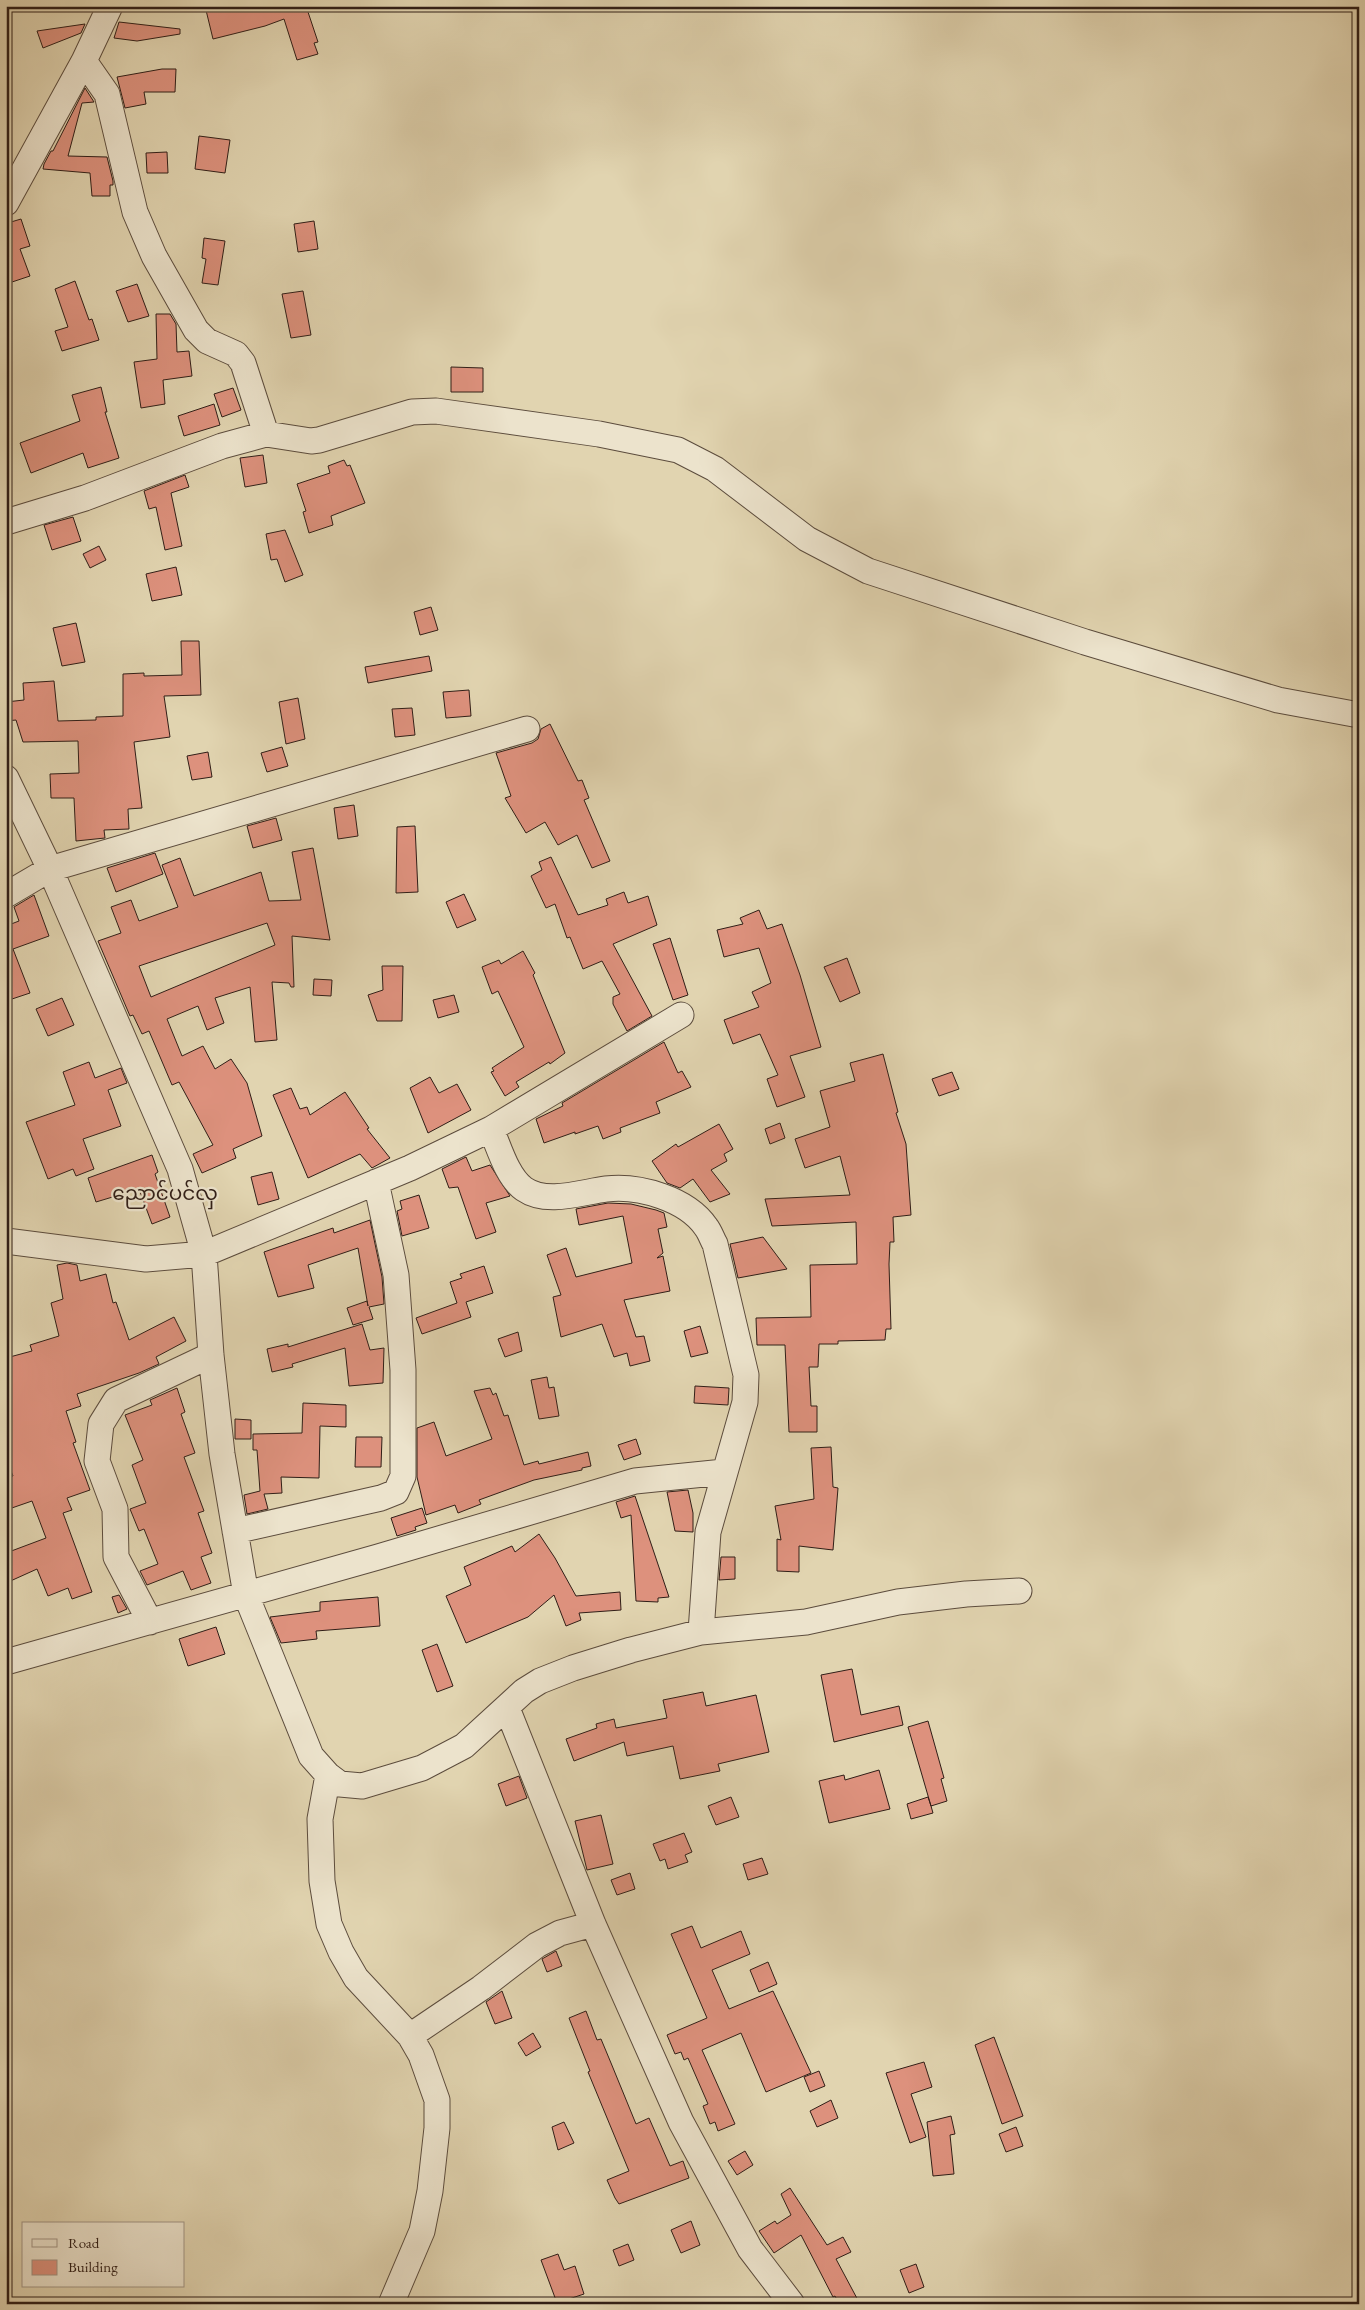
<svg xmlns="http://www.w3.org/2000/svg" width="1365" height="2310" viewBox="0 0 1365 2310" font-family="'EB Garamond','Noto Sans Myanmar',serif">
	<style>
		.building { fill: #dd917d; stroke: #301e17; fill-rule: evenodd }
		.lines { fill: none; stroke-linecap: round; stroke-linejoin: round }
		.street-casing { stroke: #5c4c3d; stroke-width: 27 }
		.street { stroke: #ece3cc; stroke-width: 25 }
		.labels { text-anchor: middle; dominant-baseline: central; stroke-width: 4.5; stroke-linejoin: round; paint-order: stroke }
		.quarter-label { font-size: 20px; fill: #301e17; stroke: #ece3cc }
	</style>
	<rect width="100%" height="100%" fill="#e1d4b0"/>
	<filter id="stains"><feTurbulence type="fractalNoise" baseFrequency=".004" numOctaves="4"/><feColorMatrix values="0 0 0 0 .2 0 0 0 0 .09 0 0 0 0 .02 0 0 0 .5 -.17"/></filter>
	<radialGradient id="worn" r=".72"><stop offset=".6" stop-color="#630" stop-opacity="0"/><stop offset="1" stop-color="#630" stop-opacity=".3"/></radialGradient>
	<path class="building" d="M 205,6 L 312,6 L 307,9 L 318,42 L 314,43 L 318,54 L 297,60 L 284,19 L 265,26 L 213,39 Z
		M 119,22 L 180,29 L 180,34 L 137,41 L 114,38 Z
		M 85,24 L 81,33 L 43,48 L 37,31 Z
		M 162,69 L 176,69 L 175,92 L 144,92 L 146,104 L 125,108 L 117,77 Z
		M 85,88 L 94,102 L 82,103 L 68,156 L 107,157 L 113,181 L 113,185 L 110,185 L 110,196 L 92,196 L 90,173 L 43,169 L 44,164 L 51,151 L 53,151 Z
		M 199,136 L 230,140 L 225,173 L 195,169 Z
		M 167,152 L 168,173 L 147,173 L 146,153 Z
		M 6,217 L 9,217 L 11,222 L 21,219 L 30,246 L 20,249 L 30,276 L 6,284 Z
		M 314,221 L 318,249 L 298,252 L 294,224 Z
		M 204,238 L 225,241 L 218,285 L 202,283 L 206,259 L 202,258 Z
		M 75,281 L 89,320 L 92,319 L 99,340 L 62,351 L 55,331 L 68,327 L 55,289 Z
		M 137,284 L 149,316 L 128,322 L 116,291 Z
		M 303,291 L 311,335 L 291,338 L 282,294 Z
		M 156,314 L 170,314 L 176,324 L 177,352 L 189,351 L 192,376 L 163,380 L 165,404 L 141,408 L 134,362 L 157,359 Z
		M 451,367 L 483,368 L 483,392 L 451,392 Z
		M 101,387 L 107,412 L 105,412 L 119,458 L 88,468 L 83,453 L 31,473 L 20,443 L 80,421 L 72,395 Z
		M 233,388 L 241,410 L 222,417 L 214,394 Z
		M 214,404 L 220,425 L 184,436 L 178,416 Z
		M 263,455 L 267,483 L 245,487 L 240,458 Z
		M 344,460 L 347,466 L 350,465 L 365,503 L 331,516 L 333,525 L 309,533 L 303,512 L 306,511 L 297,484 L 330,473 L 328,466 Z
		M 185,475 L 189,487 L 171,493 L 182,546 L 165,550 L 156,507 L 149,509 L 144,491 Z
		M 73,517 L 81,541 L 52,550 L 44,525 Z
		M 285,530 L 303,575 L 285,582 L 277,559 L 271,560 L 266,534 Z
		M 99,546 L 106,560 L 90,568 L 83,554 Z
		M 176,567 L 182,595 L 152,601 L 146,574 Z
		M 431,607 L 438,630 L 420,635 L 414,612 Z
		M 76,623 L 85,662 L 62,666 L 53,628 Z
		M 181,641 L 199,641 L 201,695 L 164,696 L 170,737 L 134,742 L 142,808 L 128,809 L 129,829 L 104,830 L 105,838 L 76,841 L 74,798 L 51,798 L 50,774 L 79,773 L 78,741 L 23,742 L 16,720 L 6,721 L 6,702 L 24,700 L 23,683 L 54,681 L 58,721 L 96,720 L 96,717 L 123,716 L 123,674 L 144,673 L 144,676 L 182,675 Z
		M 429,656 L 432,671 L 368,683 L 365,667 Z
		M 469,690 L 471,716 L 446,718 L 443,692 Z
		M 298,698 L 305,739 L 286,744 L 279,702 Z
		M 412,708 L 415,735 L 395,737 L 392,709 Z
		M 550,724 L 578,781 L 582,780 L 589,798 L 584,800 L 610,861 L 592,868 L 577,835 L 558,845 L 545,822 L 526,833 L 505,798 L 511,796 L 496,753 L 532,743 L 538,739 L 541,729 Z
		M 282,747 L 288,766 L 267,772 L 261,753 Z
		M 208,752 L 212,777 L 192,780 L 187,756 Z
		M 354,805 L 358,836 L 338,839 L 334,808 Z
		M 276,818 L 282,840 L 253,848 L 247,826 Z
		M 415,826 L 418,892 L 396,893 L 397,827 Z
		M 313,848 L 330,940 L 292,936 L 294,987 L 291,987 L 289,983 L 272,982 L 277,1040 L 255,1042 L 250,987 L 215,998 L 224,1023 L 207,1030 L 198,1006 L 167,1019 L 182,1056 L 203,1046 L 215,1069 L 231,1059 L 247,1083 L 262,1136 L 233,1149 L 236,1158 L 202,1173 L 193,1154 L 213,1145 L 179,1082 L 172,1085 L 149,1031 L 142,1034 L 133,1015 L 130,1016 L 98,941 L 121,933 L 111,907 L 131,900 L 139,921 L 178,907 L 162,865 L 180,858 L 194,896 L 261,872 L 269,901 L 301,900 L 292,852 ZM 267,923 L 275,945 L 151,997 L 139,966 Z
		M 155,853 L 163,874 L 116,892 L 107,868 Z
		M 551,857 L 578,915 L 608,905 L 606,899 L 624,892 L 628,903 L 648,896 L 657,925 L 613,944 L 652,1016 L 627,1031 L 613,1004 L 613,997 L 620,994 L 602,961 L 583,969 L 570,937 L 567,938 L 555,904 L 546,908 L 531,876 L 542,870 L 539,862 Z
		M 464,894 L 476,920 L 457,928 L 446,902 Z
		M 34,895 L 49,936 L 13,949 L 30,993 L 6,1001 L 6,926 L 19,921 L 14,907 Z
		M 759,910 L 767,929 L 782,924 L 800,975 L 821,1047 L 790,1056 L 805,1097 L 777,1107 L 767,1079 L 778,1075 L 760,1034 L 733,1044 L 724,1020 L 759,1007 L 752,992 L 771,983 L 759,948 L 724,957 L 717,930 L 743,924 L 740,918 Z
		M 670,938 L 688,995 L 673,1000 L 653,944 Z
		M 523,951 L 535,973 L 533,975 L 565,1053 L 550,1064 L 549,1062 L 516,1082 L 519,1087 L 505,1096 L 491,1072 L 494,1071 L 492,1068 L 524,1047 L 498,991 L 492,994 L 482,967 L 499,960 L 501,964 Z
		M 847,958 L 860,993 L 840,1002 L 824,967 Z
		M 382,966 L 403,966 L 402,1021 L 377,1021 L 368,995 L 383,990 Z
		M 314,979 L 332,980 L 331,996 L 313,995 Z
		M 454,995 L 459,1012 L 438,1018 L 433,1000 Z
		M 62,998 L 74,1025 L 48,1036 L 36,1009 Z
		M 664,1042 L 678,1073 L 682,1071 L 691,1087 L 656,1102 L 660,1113 L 620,1128 L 621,1132 L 603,1139 L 598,1126 L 575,1134 L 575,1132 L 544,1143 L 536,1119 L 563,1106 L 562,1103 Z
		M 883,1054 L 898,1112 L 896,1113 L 906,1144 L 911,1215 L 893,1217 L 894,1242 L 890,1242 L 889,1264 L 891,1329 L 886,1329 L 885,1340 L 838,1341 L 838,1344 L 819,1344 L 818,1367 L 809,1367 L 811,1406 L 817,1406 L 817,1432 L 789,1432 L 785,1345 L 757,1345 L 756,1318 L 811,1317 L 810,1265 L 857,1264 L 856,1222 L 772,1226 L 765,1199 L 850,1195 L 840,1156 L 805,1168 L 795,1139 L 830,1127 L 820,1091 L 855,1081 L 850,1063 Z
		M 89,1062 L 95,1078 L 121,1068 L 127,1083 L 108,1090 L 121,1126 L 83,1139 L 94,1169 L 76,1176 L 73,1169 L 48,1179 L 26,1122 L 75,1105 L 63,1072 Z
		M 952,1072 L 959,1089 L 939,1096 L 932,1079 Z
		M 430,1077 L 439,1093 L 457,1084 L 471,1110 L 428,1133 L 410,1088 Z
		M 291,1088 L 300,1109 L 307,1107 L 310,1115 L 345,1092 L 369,1128 L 367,1129 L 390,1158 L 372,1168 L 360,1154 L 308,1178 L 273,1095 Z
		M 780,1123 L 785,1138 L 770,1144 L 765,1129 Z
		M 719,1124 L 733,1149 L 724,1154 L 727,1161 L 711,1170 L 730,1194 L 710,1202 L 693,1179 L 680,1188 L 667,1183 L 652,1161 L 676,1144 L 678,1147 Z
		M 152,1155 L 158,1172 L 155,1174 L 170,1217 L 152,1224 L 139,1189 L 96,1202 L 88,1178 Z
		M 466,1157 L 472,1171 L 490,1165 L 510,1196 L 486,1203 L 496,1232 L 476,1239 L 458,1187 L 449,1188 L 442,1169 Z
		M 272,1172 L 279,1199 L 258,1205 L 251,1177 Z
		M 419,1195 L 429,1228 L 402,1236 L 397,1211 L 402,1209 L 400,1201 Z
		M 608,1203 L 631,1204 L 656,1210 L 664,1213 L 667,1227 L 658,1229 L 663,1253 L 657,1258 L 663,1256 L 670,1291 L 624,1300 L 636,1337 L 644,1336 L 650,1361 L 630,1366 L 627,1353 L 614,1357 L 602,1324 L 561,1337 L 553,1297 L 561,1295 L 547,1255 L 566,1248 L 576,1277 L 632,1263 L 623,1216 L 579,1225 L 576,1209 Z
		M 370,1220 L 382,1277 L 384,1304 L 369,1307 L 373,1319 L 353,1325 L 347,1308 L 367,1301 L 368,1306 L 358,1248 L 308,1265 L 314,1288 L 278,1297 L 264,1252 L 333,1228 L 334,1233 Z
		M 763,1237 L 787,1269 L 738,1278 L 730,1244 Z
		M 67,1263 L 77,1265 L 80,1281 L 106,1274 L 113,1303 L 116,1302 L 129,1340 L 174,1317 L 186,1341 L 156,1357 L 159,1364 L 139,1373 L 77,1394 L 81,1406 L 66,1411 L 76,1442 L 73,1443 L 90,1490 L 67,1498 L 72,1510 L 63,1513 L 92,1592 L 72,1599 L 68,1588 L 48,1596 L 37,1569 L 6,1583 L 6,1553 L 46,1538 L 32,1501 L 6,1510 L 6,1478 L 13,1476 L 6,1458 L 6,1358 L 32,1351 L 30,1345 L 59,1336 L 51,1303 L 63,1299 L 57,1265 Z
		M 484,1266 L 493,1293 L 466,1302 L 471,1317 L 422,1334 L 416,1318 L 457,1303 L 450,1282 L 462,1278 L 460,1274 Z
		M 362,1324 L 370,1350 L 384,1348 L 383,1383 L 349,1386 L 345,1348 L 292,1364 L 293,1367 L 272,1372 L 267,1349 L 288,1344 L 288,1347 Z
		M 700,1326 L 708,1353 L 691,1357 L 684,1331 Z
		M 518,1332 L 522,1351 L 505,1357 L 498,1339 Z
		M 547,1377 L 549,1388 L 554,1387 L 559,1416 L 539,1419 L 531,1380 Z
		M 695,1386 L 729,1388 L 728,1405 L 694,1403 Z
		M 177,1388 L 185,1412 L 181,1414 L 195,1453 L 184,1457 L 204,1511 L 198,1513 L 212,1553 L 201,1557 L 211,1583 L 191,1590 L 183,1571 L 147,1585 L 140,1571 L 158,1564 L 144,1529 L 139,1531 L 130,1509 L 146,1503 L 132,1465 L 143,1460 L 125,1415 L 152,1405 L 150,1400 Z
		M 490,1388 L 493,1395 L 496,1393 L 504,1416 L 508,1415 L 524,1465 L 538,1461 L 539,1464 L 588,1452 L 591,1466 L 582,1468 L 582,1470 L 534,1480 L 479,1500 L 481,1504 L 458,1513 L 455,1505 L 426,1515 L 417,1477 L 417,1428 L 434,1422 L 446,1456 L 492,1439 L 474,1391 Z
		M 303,1403 L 346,1405 L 346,1427 L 320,1426 L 319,1478 L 281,1477 L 282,1493 L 264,1494 L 268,1509 L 247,1514 L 244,1495 L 260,1491 L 257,1450 L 253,1450 L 253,1434 L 302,1433 Z
		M 235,1419 L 251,1420 L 251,1439 L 235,1439 Z
		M 356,1437 L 382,1437 L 381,1467 L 355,1467 Z
		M 636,1439 L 641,1454 L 624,1460 L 618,1445 Z
		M 831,1447 L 833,1487 L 838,1488 L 833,1550 L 799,1546 L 799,1572 L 777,1571 L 777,1539 L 781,1540 L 775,1506 L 814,1499 L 811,1448 Z
		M 688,1490 L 693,1513 L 693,1532 L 675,1531 L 667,1492 Z
		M 635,1496 L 669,1597 L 658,1598 L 658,1602 L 636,1601 L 631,1515 L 621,1518 L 616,1502 Z
		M 422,1508 L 427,1523 L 415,1527 L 416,1530 L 397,1536 L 391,1518 Z
		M 539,1534 L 555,1558 L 576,1596 L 620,1592 L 621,1610 L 579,1613 L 581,1620 L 566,1626 L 554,1595 L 528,1617 L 466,1643 L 446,1596 L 471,1585 L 464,1567 L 512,1546 L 515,1552 Z
		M 721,1557 L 735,1557 L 735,1579 L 719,1580 Z
		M 119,1595 L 127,1609 L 118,1613 L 112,1597 Z
		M 378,1597 L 380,1626 L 316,1631 L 317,1639 L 281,1643 L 270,1617 L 320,1611 L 320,1602 Z
		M 216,1627 L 225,1654 L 188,1666 L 179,1639 Z
		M 437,1644 L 453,1686 L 437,1692 L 422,1650 Z
		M 852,1669 L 861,1715 L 899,1706 L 903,1725 L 834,1742 L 821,1675 Z
		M 703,1692 L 706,1706 L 756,1695 L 769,1752 L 718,1764 L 720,1771 L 680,1779 L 673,1746 L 627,1756 L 624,1742 L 574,1761 L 566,1739 L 597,1728 L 596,1724 L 614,1719 L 616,1728 L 667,1718 L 663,1700 Z
		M 928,1721 L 944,1778 L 941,1779 L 947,1801 L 931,1806 L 933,1813 L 911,1819 L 907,1804 L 928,1797 L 931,1806 L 908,1727 Z
		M 879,1770 L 890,1809 L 829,1823 L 819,1781 L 844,1775 L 845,1780 Z
		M 519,1776 L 527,1798 L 506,1806 L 498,1784 Z
		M 731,1797 L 739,1817 L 716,1825 L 708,1806 Z
		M 601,1815 L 613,1864 L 587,1870 L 575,1821 Z
		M 684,1833 L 692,1852 L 685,1855 L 688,1862 L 668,1869 L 665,1859 L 660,1861 L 653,1844 Z
		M 762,1858 L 768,1874 L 748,1880 L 743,1864 Z
		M 630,1873 L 635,1889 L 617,1895 L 611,1880 Z
		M 692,1926 L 701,1948 L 741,1931 L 750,1954 L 712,1970 L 729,2009 L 773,1991 L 811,2073 L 766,2092 L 741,2033 L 702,2050 L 735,2124 L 718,2131 L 715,2122 L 710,2124 L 703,2106 L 708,2104 L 688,2058 L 684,2060 L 681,2052 L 675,2054 L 667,2035 L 707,2018 L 671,1934 Z
		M 556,1951 L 562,1966 L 547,1972 L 542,1959 Z
		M 768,1962 L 777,1984 L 759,1992 L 750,1970 Z
		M 502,1991 L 512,2018 L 495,2024 L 486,2002 Z
		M 586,2011 L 597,2040 L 601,2039 L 611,2063 L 636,2124 L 649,2118 L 670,2166 L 683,2161 L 689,2178 L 619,2204 L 615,2198 L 607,2180 L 629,2171 L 588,2072 L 590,2071 L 569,2018 Z
		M 533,2033 L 541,2047 L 526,2056 L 518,2043 Z
		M 994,2037 L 1023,2116 L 1002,2124 L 975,2045 Z
		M 924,2062 L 932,2087 L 911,2094 L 926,2137 L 910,2143 L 886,2073 Z
		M 819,2071 L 825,2086 L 810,2092 L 804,2077 Z
		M 831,2100 L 838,2118 L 817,2127 L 810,2111 Z
		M 951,2116 L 955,2134 L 950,2135 L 954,2174 L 933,2176 L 927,2122 Z
		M 564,2122 L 574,2143 L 558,2150 L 552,2127 Z
		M 1016,2127 L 1023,2146 L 1006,2152 L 999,2134 Z
		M 745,2151 L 753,2165 L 737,2175 L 728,2161 Z
		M 790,2188 L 827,2245 L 843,2237 L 851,2252 L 836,2259 L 860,2304 L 839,2304 L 835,2296 L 833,2297 L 801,2235 L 774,2253 L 759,2231 L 775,2221 L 777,2224 L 791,2215 L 781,2194 Z
		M 691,2221 L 700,2245 L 681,2253 L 671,2230 Z
		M 628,2244 L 634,2260 L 619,2266 L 613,2250 Z
		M 558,2254 L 564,2270 L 575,2266 L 584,2294 L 557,2303 L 541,2260 Z
		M 916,2264 L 924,2287 L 909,2293 L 900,2270 Z"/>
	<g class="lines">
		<g class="street-casing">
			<path id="street" d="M 84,61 L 107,94 L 135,212 L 154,256 L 196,330 L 207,341 L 236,354 L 243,363 L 266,434
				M 6,203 L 84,61 L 110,6
				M 6,522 L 85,498 L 222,446 L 266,434 L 311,441 L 319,440 L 412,412 L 436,411 L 599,434 L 678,450 L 715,469 L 807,539 L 868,571 L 1085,642 L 1278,700 L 1359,715
				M 6,778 L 50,869 L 180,1169 L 204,1254 L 211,1355 L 222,1454 L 246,1595 L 311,1756 L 328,1775 L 340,1784 L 362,1786 L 422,1768 L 464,1746 L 524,1691 L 540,1681 L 573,1668 L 631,1650 L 701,1632 L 806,1622 L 898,1602 L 966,1594 L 1019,1591
				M 6,895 L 50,869 L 527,729
				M 491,1129 C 499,1147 507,1177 524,1189 C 547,1205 582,1192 606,1189 C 639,1185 687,1199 706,1227 C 710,1232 712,1239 715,1244 L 746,1375 L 745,1402 L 708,1532 L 701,1632
				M 6,1241 L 146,1259 L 204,1254 L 410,1168 L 491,1129 L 681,1015
				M 235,1531 L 381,1498 L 396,1492 L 403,1476 L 403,1370 L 396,1275 L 376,1182
				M 150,1622 L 116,1557 L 115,1509 L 97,1461 L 101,1424 L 116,1400 L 211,1355
				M 6,1662 L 378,1557 L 635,1481 L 724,1472
				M 507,1708 L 593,1924 L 681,2122 L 750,2249 L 792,2304
				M 328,1775 L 320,1819 L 322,1881 L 329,1924 L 341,1952 L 356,1978 L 410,2036 L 421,2055 L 437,2100 L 437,2128 L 430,2191 L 422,2231 L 391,2304
				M 410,2036 L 481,1988 L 537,1945 L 560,1933 L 593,1924"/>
		</g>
		<use href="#street" class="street"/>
	</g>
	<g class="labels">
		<g class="quarter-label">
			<text x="165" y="1193">ညောင်ပင်လှ</text>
		</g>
	</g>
	<rect width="1365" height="2310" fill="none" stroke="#e1d4b0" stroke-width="25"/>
	<rect x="8" y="8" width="1350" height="2295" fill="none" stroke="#301e17" stroke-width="2.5"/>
	<rect x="12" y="12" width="1340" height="2285" fill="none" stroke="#301e17"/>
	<rect x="22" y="2222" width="162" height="65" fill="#ece3cc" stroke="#a19484"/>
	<rect x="32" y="2239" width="25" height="8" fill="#ece3cc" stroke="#a19484"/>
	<text x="68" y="2248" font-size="15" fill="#301e17">Road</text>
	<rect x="32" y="2260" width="25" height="15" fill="#dd917d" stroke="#a19484"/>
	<text x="68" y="2272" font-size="15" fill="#301e17">Building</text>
	<rect width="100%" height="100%" filter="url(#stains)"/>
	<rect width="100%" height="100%" fill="url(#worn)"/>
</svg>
